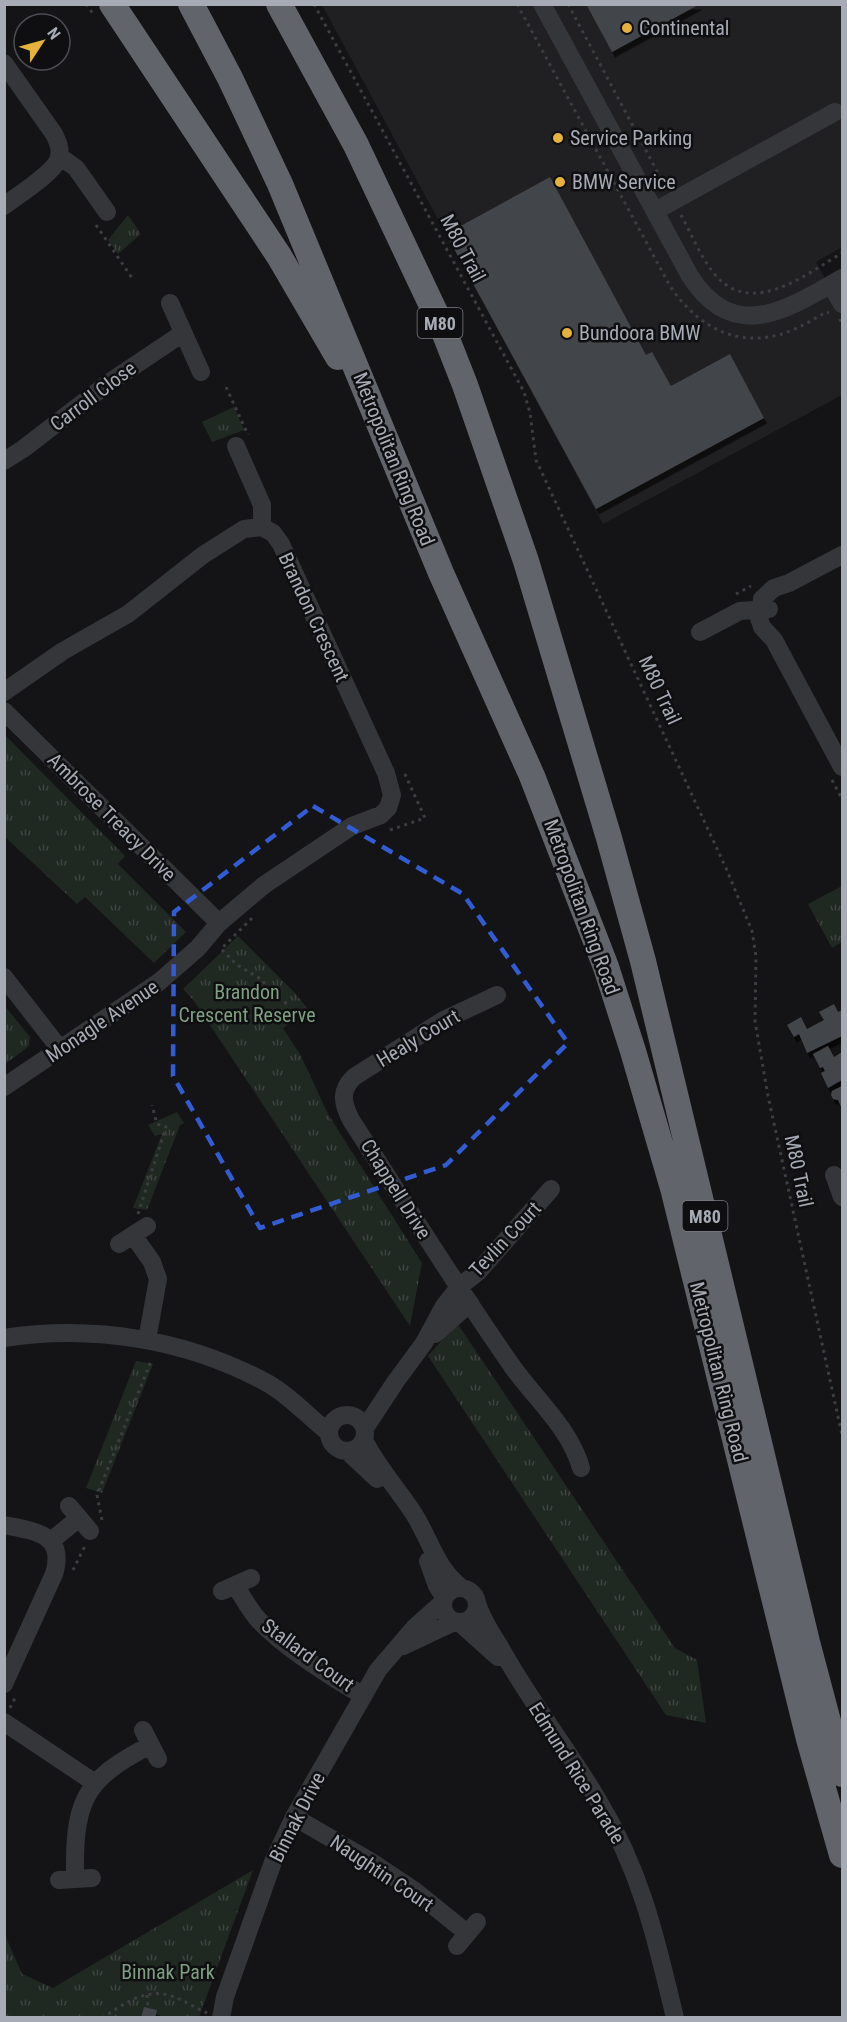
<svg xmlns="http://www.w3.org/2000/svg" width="847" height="2022" viewBox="0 0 847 2022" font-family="'Roboto Condensed',sans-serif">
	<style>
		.built { fill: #202023 }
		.park { fill: url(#park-tufts) }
		.building { fill: #434449; filter: url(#shadow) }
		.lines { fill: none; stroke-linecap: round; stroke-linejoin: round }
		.path { stroke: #3b3d41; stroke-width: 3; stroke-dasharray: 3 4.5; stroke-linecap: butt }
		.minor { stroke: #35363a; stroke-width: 18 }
		.highway { stroke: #62646b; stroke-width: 26 }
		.marked { fill: none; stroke: #325cd3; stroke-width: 4.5; stroke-dasharray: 12 8; stroke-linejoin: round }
		.poi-dot { fill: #e5b23c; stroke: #0f0f11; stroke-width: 2 }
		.labels { text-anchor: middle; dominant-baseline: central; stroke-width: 5; stroke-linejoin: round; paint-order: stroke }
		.shield { fill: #0f0f11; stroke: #797c84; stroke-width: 1.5 }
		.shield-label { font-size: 18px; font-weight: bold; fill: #a7abb5 }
		.poi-label { font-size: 20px; fill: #a7abb5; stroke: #0f0f11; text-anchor: start }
		.street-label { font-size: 20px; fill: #a7abb5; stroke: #0f0f11 }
		.park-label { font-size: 20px; fill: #7f9f82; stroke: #0f0f11 }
	</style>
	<defs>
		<pattern id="park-tufts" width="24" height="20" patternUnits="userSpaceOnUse" patternTransform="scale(1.5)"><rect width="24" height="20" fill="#202822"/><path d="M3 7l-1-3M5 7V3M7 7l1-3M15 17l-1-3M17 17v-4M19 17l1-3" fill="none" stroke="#3e4440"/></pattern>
		<filter id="shadow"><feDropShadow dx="3" dy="5.5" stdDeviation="0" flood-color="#0009"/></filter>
	</defs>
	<rect width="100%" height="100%" fill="#141416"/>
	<path class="built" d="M 322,5 L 842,5 L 842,247 L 816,262 L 842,309 L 842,395 L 603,524 Z"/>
	<path class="park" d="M 128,215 L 141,234 L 118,254 L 108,240 Z
		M 234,407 L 244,430 L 212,442 L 202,422 Z
		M 5,735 L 125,856 L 118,864 L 186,932 L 154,963 L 85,897 L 77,904 L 5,837 Z
		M 842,886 L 842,942 L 832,948 L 808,904 Z
		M 238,936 L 294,992 L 308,1009 L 283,1028 L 301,1056 L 328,1114 L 422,1263 L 410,1326 L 194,1001 L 183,989 Z
		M 4,1005 L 30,1037 L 28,1047 L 5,1064 Z
		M 177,1112 L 184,1123 L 180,1125 L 147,1210 L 133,1208 L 162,1134 L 155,1136 L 148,1125 Z
		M 457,1323 L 675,1648 L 697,1660 L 706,1723 L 666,1715 L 428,1356 Z
		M 136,1361 L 153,1364 L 102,1493 L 86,1488 Z
		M 253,1870 L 199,2017 L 5,2017 L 4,1933 L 22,1974 L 53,1988 Z"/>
	<path class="building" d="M 586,4 L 700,4 L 612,52 Z
		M 550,177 L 646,355 L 652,352 L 671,386 L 730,354 L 764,418 L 596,509 L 446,234 Z
		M 834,1004 L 838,1012 L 842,1010 L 842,1036 L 807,1053 L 799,1034 L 794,1037 L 787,1025 L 801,1017 L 807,1029 L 824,1020 L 819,1012 Z
		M 828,1046 L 834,1057 L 842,1052 L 842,1080 L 828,1088 L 821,1073 L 825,1071 L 823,1067 L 820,1068 L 813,1054 Z
		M 842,1086 L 842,1109 L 838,1100 L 833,1099 L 831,1095 L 832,1091 Z
		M 144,2007 L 157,2010 L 155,2018 L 141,2018 Z"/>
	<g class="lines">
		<path class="path" d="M 86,4 L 94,15
			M 314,4 L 524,392 L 530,413 L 536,460 L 726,868 L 752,931 L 756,956 L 755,1021 L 768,1096 L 842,1435
			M 517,4 L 670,286 C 697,326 736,349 785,333 C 799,328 813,320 826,312 L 829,313
			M 568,4 L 666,188
			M 681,215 C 692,235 702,261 718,278 C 755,316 808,273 842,253
			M 96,225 L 132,278
			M 840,319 L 842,327
			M 226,387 L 248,435
			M 736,594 L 751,586
			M 832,780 L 842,799
			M 390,830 L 425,818 L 404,772
			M 252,918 L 221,949 L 237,965 L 261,979 L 277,998 L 291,1006
			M 138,1214 L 166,1127 L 157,1124 L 152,1105
			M 102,1520 L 97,1495 L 151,1361
			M 73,1570 L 85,1546
			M 10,1708 L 16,1696
			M 147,1995 L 148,2008
			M 102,2018 C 121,2006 140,1991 163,1994 C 178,1996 193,2007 207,2013"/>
		<path class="minor" d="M 542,4 L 690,276 C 734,345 788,309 842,278
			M 4,63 L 54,134 C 58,142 61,149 59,158 C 54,173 18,195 4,206
			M 59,156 L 76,168 L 107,212
			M 655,211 L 835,112
			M 831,285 L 842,304
			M 170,303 L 201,372
			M 236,446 L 262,505 L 262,527
			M 4,461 L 23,449 L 110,382 L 183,333
			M 842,555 L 789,583 L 774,588 L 762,599 L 759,618 L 762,627 L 774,640 L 842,767
			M 700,632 L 740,611 L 769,609
			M 4,692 L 63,651 L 128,614 L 203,555 L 244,529 L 262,527 L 273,533 L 281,544 L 386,773 L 392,795 L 388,808 L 381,815 L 352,826 L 264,885 L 219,923 L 198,948 L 159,982 L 4,1087
			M 4,711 L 219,923
			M 4,977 L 60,1049
			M 497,995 L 442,1021 L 354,1077 C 339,1091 343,1104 351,1120 C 405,1203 456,1286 512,1366 C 535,1399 570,1428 581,1468
			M 834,1175 L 842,1197
			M 133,1235 L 152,1262 L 158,1279 L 147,1340
			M 119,1244 L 147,1226
			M 435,1334 L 470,1303
			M 4,1338 C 95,1324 189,1340 269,1384 C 290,1396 310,1418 329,1433
			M329 1433a18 18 0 1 1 36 0a18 18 0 1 1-36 0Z
			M 365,1428 L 396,1381 L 424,1343 L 444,1306 L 459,1287 L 478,1272 L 551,1189
			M 364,1440 C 378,1468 398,1489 414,1514 C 431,1541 436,1569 462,1588
			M 347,1451 L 377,1479
			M 69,1506 L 90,1531
			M 4,1525 C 35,1531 66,1534 54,1574 L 4,1684
			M 51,1541 L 79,1518
			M 428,1561 L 437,1586 L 444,1597
			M 235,1585 C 242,1596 248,1607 256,1617 C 281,1646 328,1675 362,1695
			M443 1605a17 17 0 1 1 34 0a17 17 0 1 1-34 0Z
			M 222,1591 L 251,1578
			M 477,1603 C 482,1620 491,1632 500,1647 C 529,1700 567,1748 598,1800 C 641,1871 656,1938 675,2018
			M 460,1623 L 498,1657
			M 403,1646 L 454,1622
			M 4,1722 L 95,1783
			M 143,1730 L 158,1759
			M 294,1817 L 370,1861 L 415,1891 L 467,1933
			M 75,1879 C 74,1804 81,1780 151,1745
			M 59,1880 L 92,1878
			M 457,1946 L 477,1922
			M 221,2018 L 225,1997 L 273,1862 L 294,1817 L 378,1670 L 414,1628 L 442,1603"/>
		<path class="highway" d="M 112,4 L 279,256 L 338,357
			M 191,4 L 230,78 L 280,184 L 441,573 L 532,776 L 606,967 L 633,1051 L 673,1188 L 809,1739 L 842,1855
			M 279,4 L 356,145 L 443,329 L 465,385 L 526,561 L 609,838 L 643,961 L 807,1642 L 842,1774"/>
	</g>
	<path class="marked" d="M 313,806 L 463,894 L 568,1043 L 446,1165 L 260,1228 L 173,1076 L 174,912 Z"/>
	<g class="poi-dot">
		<circle cx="627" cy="28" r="6"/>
		<circle cx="558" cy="138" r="6"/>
		<circle cx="560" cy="182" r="6"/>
		<circle cx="567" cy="333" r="6"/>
	</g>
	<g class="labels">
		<g class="shield">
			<rect x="417.5" y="308" width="45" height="30" rx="4.5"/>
			<rect x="682.5" y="1201" width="45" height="30" rx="4.5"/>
		</g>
		<g class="shield-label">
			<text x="440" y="323">M80</text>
			<text x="705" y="1216">M80</text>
		</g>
		<g class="poi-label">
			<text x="639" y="28">Continental</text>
			<text x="570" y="138">Service Parking</text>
			<text x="572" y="182">BMW Service</text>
			<text x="579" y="333">Bundoora BMW</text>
		</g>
		<g class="street-label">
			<text transform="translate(463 248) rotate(62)">M80 Trail</text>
			<text transform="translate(93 396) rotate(-37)">Carroll Close</text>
			<text transform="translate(394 459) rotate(68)">Metropolitan Ring Road</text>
			<text transform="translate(314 617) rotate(65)">Brandon Crescent</text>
			<text transform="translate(660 690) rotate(65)">M80 Trail</text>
			<text transform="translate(112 817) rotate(45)">Ambrose Treacy Drive</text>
			<text transform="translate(582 907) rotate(70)">Metropolitan Ring Road</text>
			<text transform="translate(102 1021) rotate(-34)">Monagle Avenue</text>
			<text transform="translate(418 1038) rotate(-31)">Healy Court</text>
			<text transform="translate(799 1171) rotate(78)">M80 Trail</text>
			<text transform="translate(396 1189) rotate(58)">Chappell Drive</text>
			<text transform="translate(505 1239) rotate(-47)">Tevlin Court</text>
			<text transform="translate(719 1372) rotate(76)">Metropolitan Ring Road</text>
			<text transform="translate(308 1655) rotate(36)">Stallard Court</text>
			<text transform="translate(577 1773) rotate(58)">Edmund Rice Parade</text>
			<text transform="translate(297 1817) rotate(-63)">Binnak Drive</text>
			<text transform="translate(382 1873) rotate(34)">Naughtin Court</text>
		</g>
		<g class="park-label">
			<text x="247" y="992">Brandon<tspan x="247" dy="23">Crescent Reserve</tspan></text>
			<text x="168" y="1972">Binnak Park</text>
		</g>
	</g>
	<rect width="847" height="2022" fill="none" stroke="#a7abb5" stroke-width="12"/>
	<g transform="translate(42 42) rotate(54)"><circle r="28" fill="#0f0f11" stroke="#4c4d53" stroke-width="1.5"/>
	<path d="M0-4.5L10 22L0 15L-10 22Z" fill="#e5b23c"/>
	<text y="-9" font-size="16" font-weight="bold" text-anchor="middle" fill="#a7abb5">N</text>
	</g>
</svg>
